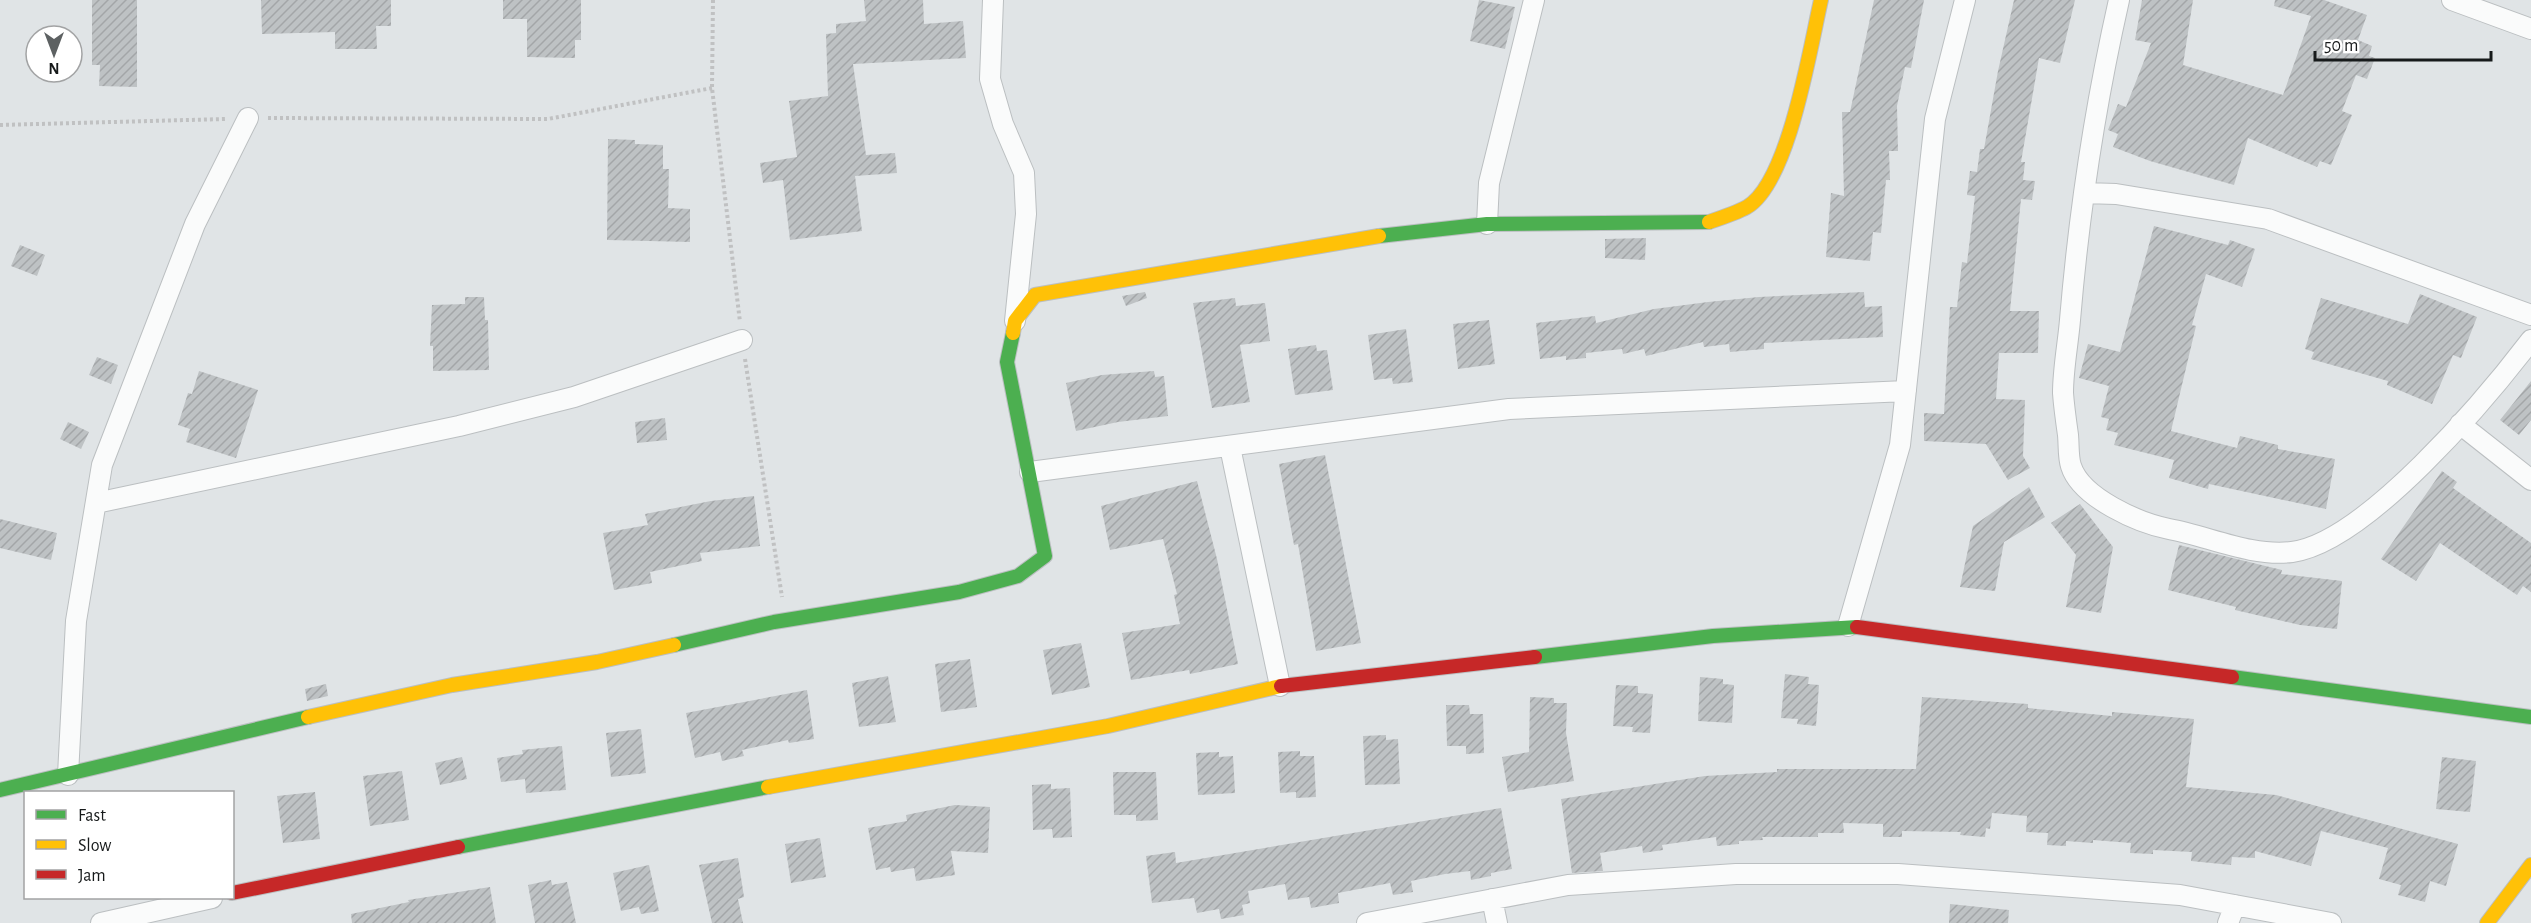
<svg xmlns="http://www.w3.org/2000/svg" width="2531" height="923" viewBox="0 0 2531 923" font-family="'Alegreya Sans',sans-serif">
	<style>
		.building { fill: url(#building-hatch) }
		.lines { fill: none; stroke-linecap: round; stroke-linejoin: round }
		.street-casing { stroke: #bbbfc1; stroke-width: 22 }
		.fast-casing { stroke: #bbbfc1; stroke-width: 16 }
		.slow-casing { stroke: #bbbfc1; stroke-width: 16 }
		.jam-casing { stroke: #bbbfc1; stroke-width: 16 }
		.path { stroke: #c0c1c2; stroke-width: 4; stroke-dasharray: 3 3; stroke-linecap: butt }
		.street { stroke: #fafbfb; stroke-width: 20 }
		.fast { stroke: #4caf50; stroke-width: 14 }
		.slow { stroke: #ffc107; stroke-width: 14 }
		.jam { stroke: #c62828; stroke-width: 14 }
	</style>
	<defs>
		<pattern id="building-hatch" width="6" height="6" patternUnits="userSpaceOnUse" patternTransform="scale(1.5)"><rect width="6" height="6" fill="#bec2c4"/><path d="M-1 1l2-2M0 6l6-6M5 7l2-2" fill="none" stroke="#a3a6a8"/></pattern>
	</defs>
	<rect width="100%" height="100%" fill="#e0e4e6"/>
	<path class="building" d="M 92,0 L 137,0 L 137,87 L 99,86 L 100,65 L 92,65 Z
		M 261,0 L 391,0 L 391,26 L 376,26 L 377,49 L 335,49 L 335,32 L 262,34 Z
		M 503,0 L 581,0 L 581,40 L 575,40 L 575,58 L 527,57 L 527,19 L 503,19 Z
		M 864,0 L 923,0 L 924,24 L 963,21 L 966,58 L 853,64 L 866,155 L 895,153 L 897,173 L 855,176 L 862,231 L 790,240 L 783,180 L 763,183 L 760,163 L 797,157 L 789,101 L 828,96 L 826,34 L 836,33 L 836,24 L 866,21 Z
		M 1479,0 L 1515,7 L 1505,49 L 1470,41 Z
		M 1874,0 L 1924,0 L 1911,68 L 1905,67 L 1897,106 L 1898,151 L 1889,151 L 1890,180 L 1886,180 L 1881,233 L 1873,232 L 1870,261 L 1826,257 L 1831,193 L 1844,196 L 1842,112 L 1850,112 Z
		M 2014,0 L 2075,0 L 2060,63 L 2039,58 L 2021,162 L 2025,162 L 2023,180 L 2035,181 L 2032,200 L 2021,199 L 2010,311 L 2039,311 L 2038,353 L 1999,353 L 1996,399 L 2025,400 L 2023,456 L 2030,468 L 2008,480 L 1986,444 L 1924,441 L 1924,413 L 1944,414 L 1950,307 L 1957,307 L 1962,262 L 1967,263 L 1975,196 L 1967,195 L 1970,171 L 1977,172 L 1980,149 L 1984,149 L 1998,71 Z
		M 2142,0 L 2193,0 L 2183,65 L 2283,95 L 2311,16 L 2274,6 L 2275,0 L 2324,0 L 2367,15 L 2358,40 L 2372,46 L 2369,56 L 2375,58 L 2367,79 L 2356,75 L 2342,111 L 2352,115 L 2331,165 L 2320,161 L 2317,167 L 2248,138 L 2234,185 L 2150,161 L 2113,147 L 2118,134 L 2108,130 L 2118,104 L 2126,107 L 2151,43 L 2135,40 Z
		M 608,139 L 635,140 L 635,144 L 663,145 L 663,169 L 669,169 L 668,208 L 690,209 L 690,242 L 607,240 Z
		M 2154,226 L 2228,245 L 2230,240 L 2255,249 L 2242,287 L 2206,274 L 2192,325 L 2196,326 L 2171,431 L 2237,448 L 2240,436 L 2278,445 L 2278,449 L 2335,459 L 2326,509 L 2209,484 L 2208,489 L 2169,478 L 2174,460 L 2114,445 L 2118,433 L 2106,430 L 2109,419 L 2101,417 L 2109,386 L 2079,378 L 2088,344 L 2120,352 Z
		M 1646,238 L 1645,260 L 1605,258 L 1605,239 Z
		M 20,245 L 45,255 L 37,276 L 11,266 Z
		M 1145,292 L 1147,298 L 1126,306 L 1122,296 Z
		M 1864,292 L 1865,307 L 1882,306 L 1883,337 L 1764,343 L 1764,349 L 1730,352 L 1729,344 L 1704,347 L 1703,342 L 1646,356 L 1644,349 L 1623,354 L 1622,349 L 1586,353 L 1586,358 L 1566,360 L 1566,356 L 1540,359 L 1536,323 L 1595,316 L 1596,323 L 1654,309 L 1708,302 L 1759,297 Z
		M 2420,294 L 2477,317 L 2461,358 L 2453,355 L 2432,404 L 2387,385 L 2388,381 L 2311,359 L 2314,352 L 2305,349 L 2321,298 L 2408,324 Z
		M 465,297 L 484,297 L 485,320 L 488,320 L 489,370 L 433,371 L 433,346 L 430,346 L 432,305 L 465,304 Z
		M 1235,298 L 1236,306 L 1265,303 L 1270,341 L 1240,345 L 1250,402 L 1212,408 L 1193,303 Z
		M 1489,320 L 1495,364 L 1458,369 L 1453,324 Z
		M 1406,329 L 1413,382 L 1393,384 L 1392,378 L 1374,380 L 1368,335 Z
		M 1316,345 L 1317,351 L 1327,350 L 1333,390 L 1295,395 L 1288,349 Z
		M 97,357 L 118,365 L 111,384 L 89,375 Z
		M 199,371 L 258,390 L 236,458 L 186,442 L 190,429 L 178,425 L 188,393 L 192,394 Z
		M 1154,371 L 1155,377 L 1164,376 L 1168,416 L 1118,422 L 1076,431 L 1066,383 L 1102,375 Z
		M 2531,381 L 2531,420 L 2519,435 L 2500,420 Z
		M 665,418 L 667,440 L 637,443 L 635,422 Z
		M 68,422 L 89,432 L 81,449 L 60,439 Z
		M 1325,455 L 1361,643 L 1316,651 L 1298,544 L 1294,545 L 1279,464 Z
		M 2442,471 L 2457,482 L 2453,488 L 2531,543 L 2531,592 L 2523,586 L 2517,595 L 2440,543 L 2416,581 L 2381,559 Z
		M 1197,481 L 1217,559 L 1238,664 L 1190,674 L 1189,670 L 1131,680 L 1122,633 L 1180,624 L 1174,595 L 1177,594 L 1163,539 L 1110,550 L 1101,506 Z
		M 2029,487 L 2045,517 L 2004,542 L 1995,591 L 1960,587 L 1973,526 Z
		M 754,496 L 760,546 L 700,553 L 702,561 L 650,572 L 652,583 L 614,590 L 603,533 L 648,525 L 645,514 L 711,501 Z
		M 2080,504 L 2113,547 L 2101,613 L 2066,607 L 2076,555 L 2051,523 Z
		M 0,519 L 57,533 L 51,560 L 0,548 Z
		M 2179,545 L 2282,570 L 2281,574 L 2342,581 L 2337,629 L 2300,625 L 2235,610 L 2236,607 L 2168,590 Z
		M 1081,643 L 1090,687 L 1052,695 L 1043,650 Z
		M 970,659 L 977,707 L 941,712 L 935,664 Z
		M 1785,674 L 1809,677 L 1808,684 L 1819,685 L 1816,726 L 1797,724 L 1798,719 L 1781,718 Z
		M 888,676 L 896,722 L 859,727 L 852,683 Z
		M 1700,677 L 1723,679 L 1723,684 L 1734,685 L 1732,723 L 1698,721 Z
		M 326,684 L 328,696 L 307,701 L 305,689 Z
		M 1616,685 L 1638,686 L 1638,693 L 1653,694 L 1650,733 L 1632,732 L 1633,727 L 1613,726 Z
		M 807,690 L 814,739 L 789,743 L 788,740 L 742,750 L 744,756 L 722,761 L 720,752 L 695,758 L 686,713 Z
		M 1530,697 L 1554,698 L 1554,703 L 1567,703 L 1566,733 L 1574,781 L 1508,792 L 1502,757 L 1529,752 Z
		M 1922,697 L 2028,704 L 2028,708 L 2112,716 L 2112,712 L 2194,719 L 2186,787 L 2276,795 L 2458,844 L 2446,886 L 2430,881 L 2425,902 L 2398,895 L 2401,885 L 2379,879 L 2388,848 L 2321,831 L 2311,866 L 2255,851 L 2255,858 L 2232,857 L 2231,865 L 2191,861 L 2192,852 L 2153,850 L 2153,854 L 2130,853 L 2131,843 L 2093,840 L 2093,843 L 2066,841 L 2066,846 L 2047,845 L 2048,833 L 2026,832 L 2027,816 L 1992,813 L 1990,829 L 1986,828 L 1985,837 L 1960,835 L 1961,832 L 1902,831 L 1902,837 L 1883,837 L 1883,824 L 1843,823 L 1844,833 L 1818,833 L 1818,837 L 1762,837 L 1763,840 L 1739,841 L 1739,844 L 1717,846 L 1716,837 L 1662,845 L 1663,850 L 1643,853 L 1642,846 L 1600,853 L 1603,871 L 1572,873 L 1561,799 L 1705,776 L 1777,772 L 1777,769 L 1916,769 Z
		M 1446,705 L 1469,705 L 1470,714 L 1483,714 L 1484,753 L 1466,754 L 1466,746 L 1447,746 Z
		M 641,729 L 646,773 L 611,777 L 606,733 Z
		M 1386,735 L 1386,740 L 1398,739 L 1400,784 L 1365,785 L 1363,736 Z
		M 562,746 L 566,790 L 526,793 L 525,779 L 501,782 L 497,758 L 523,754 L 522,750 Z
		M 1300,751 L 1300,756 L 1314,756 L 1316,797 L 1296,798 L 1296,792 L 1280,793 L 1278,752 Z
		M 1219,752 L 1219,757 L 1233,756 L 1235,793 L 1198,795 L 1196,753 Z
		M 462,757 L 467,779 L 440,785 L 435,763 Z
		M 2442,757 L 2476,761 L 2470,812 L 2436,809 Z
		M 402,771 L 409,820 L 370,826 L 363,776 Z
		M 1113,772 L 1156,772 L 1158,820 L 1136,821 L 1136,815 L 1114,815 Z
		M 1051,784 L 1051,789 L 1070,788 L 1072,837 L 1053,838 L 1052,829 L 1033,830 L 1032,785 Z
		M 315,792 L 320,839 L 283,843 L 277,796 Z
		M 955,805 L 990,807 L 988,853 L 951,851 L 955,875 L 916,881 L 914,868 L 891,872 L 890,867 L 876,870 L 868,828 L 907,821 L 906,815 Z
		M 1501,808 L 1512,869 L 1491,873 L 1491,876 L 1471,880 L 1470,871 L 1445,874 L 1411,881 L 1413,892 L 1393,895 L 1390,883 L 1338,893 L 1339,903 L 1311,908 L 1309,897 L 1288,900 L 1285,884 L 1248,891 L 1250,903 L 1242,905 L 1244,915 L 1221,919 L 1219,909 L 1197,913 L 1194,898 L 1152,903 L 1146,856 L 1175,852 L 1176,863 Z
		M 820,838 L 826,877 L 791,883 L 785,844 Z
		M 738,858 L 744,897 L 738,899 L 743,923 L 712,923 L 699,865 Z
		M 649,865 L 659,911 L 641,914 L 639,907 L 621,911 L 613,873 Z
		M 551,880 L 552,885 L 567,882 L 576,923 L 535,923 L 528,885 Z
		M 490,887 L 496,923 L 352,923 L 351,914 L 409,902 L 408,900 Z
		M 1950,904 L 2009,910 L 2008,923 L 1949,923 Z"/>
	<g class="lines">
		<g class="street-casing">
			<path id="street" d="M 993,0 L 990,79 L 1003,124 L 1024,173 L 1026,214 L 1015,321
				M 2119,0 C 2095,106 2079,212 2070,320 C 2068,344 2063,369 2063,393 C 2064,407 2066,421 2068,435 C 2069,445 2068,457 2071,466 C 2081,498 2139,523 2169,529 C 2208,536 2251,557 2292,552 C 2366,542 2486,399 2531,340
				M 2452,0 L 2531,29
				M 2084,193 L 2116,194 L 2268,219 L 2531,315
				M 1487,224 L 1489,183 L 1534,0
				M 2460,424 L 2531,480
				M 1230,447 L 1280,686
				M 1030,472 L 1509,409 L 1906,391
				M 96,503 L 459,426 L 574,397 L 742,340
				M 1848,626 L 1900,445 L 1935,119 L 1965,0
				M 68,775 L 76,621 L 102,465 L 195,224 L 248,118
				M 1492,899 L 1497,923
				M 101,923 L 212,898
				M 1367,923 L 1568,885 L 1736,874 L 1898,874 L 2180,895 L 2331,923
				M 2228,923 L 2235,905"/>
		</g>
		<g class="fast-casing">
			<path id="fast" d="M 1379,236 L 1487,224 L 1709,222
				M 674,645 L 774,622 L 959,592 L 1018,576 L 1045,556 L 1007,362 L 1013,333
				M 1535,657 L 1713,636 L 1857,627
				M 2232,677 L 2531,717
				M 0,790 L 308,717
				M 458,847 L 768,787"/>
		</g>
		<g class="slow-casing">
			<path id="slow" d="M 1709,222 C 1721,218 1736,213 1747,207 C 1789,182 1810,48 1821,0
				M 1013,333 L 1015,321 L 1035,295 L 1379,236
				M 308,717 L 452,685 L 597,662 L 674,645
				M 768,787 L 1108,726 L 1281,686
				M 2487,923 L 2531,865"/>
		</g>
		<g class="jam-casing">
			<path id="jam" d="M 1857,627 L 2232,677
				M 1281,686 L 1535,657
				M 232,893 L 458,847"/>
		</g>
		<path class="path" d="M 713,0 L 712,88 L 740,322
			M 268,118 L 548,119 L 712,88
			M 0,125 L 225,119
			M 745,359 L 782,597"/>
		<use href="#street" class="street"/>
		<use href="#fast" class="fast"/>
		<use href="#slow" class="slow"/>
		<use href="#jam" class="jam"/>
	</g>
	<rect x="24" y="791" width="210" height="108" fill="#ffffff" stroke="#a2a3a4" stroke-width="1.5"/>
	<rect x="36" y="810" width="30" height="9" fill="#4caf50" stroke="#a2a3a4" stroke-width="1.5"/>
	<text x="78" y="821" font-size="18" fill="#171a1b">Fast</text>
	<rect x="36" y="840" width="30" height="9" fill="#ffc107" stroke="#a2a3a4" stroke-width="1.5"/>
	<text x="78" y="851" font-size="18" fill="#171a1b">Slow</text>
	<rect x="36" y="870" width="30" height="9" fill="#c62828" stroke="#a2a3a4" stroke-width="1.5"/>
	<text x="78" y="881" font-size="18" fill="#171a1b">Jam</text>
	<g transform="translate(54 54) rotate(180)"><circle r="28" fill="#ffffff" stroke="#a2a3a4" stroke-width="1.5"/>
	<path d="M0-4.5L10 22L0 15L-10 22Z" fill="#5d6162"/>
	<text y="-9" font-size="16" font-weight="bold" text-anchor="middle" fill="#171a1b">N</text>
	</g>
	<path d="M2315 51v9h176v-9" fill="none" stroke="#171a1b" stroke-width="3"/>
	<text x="2324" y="51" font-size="18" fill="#171a1b" stroke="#ffffff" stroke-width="4.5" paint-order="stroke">50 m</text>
</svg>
